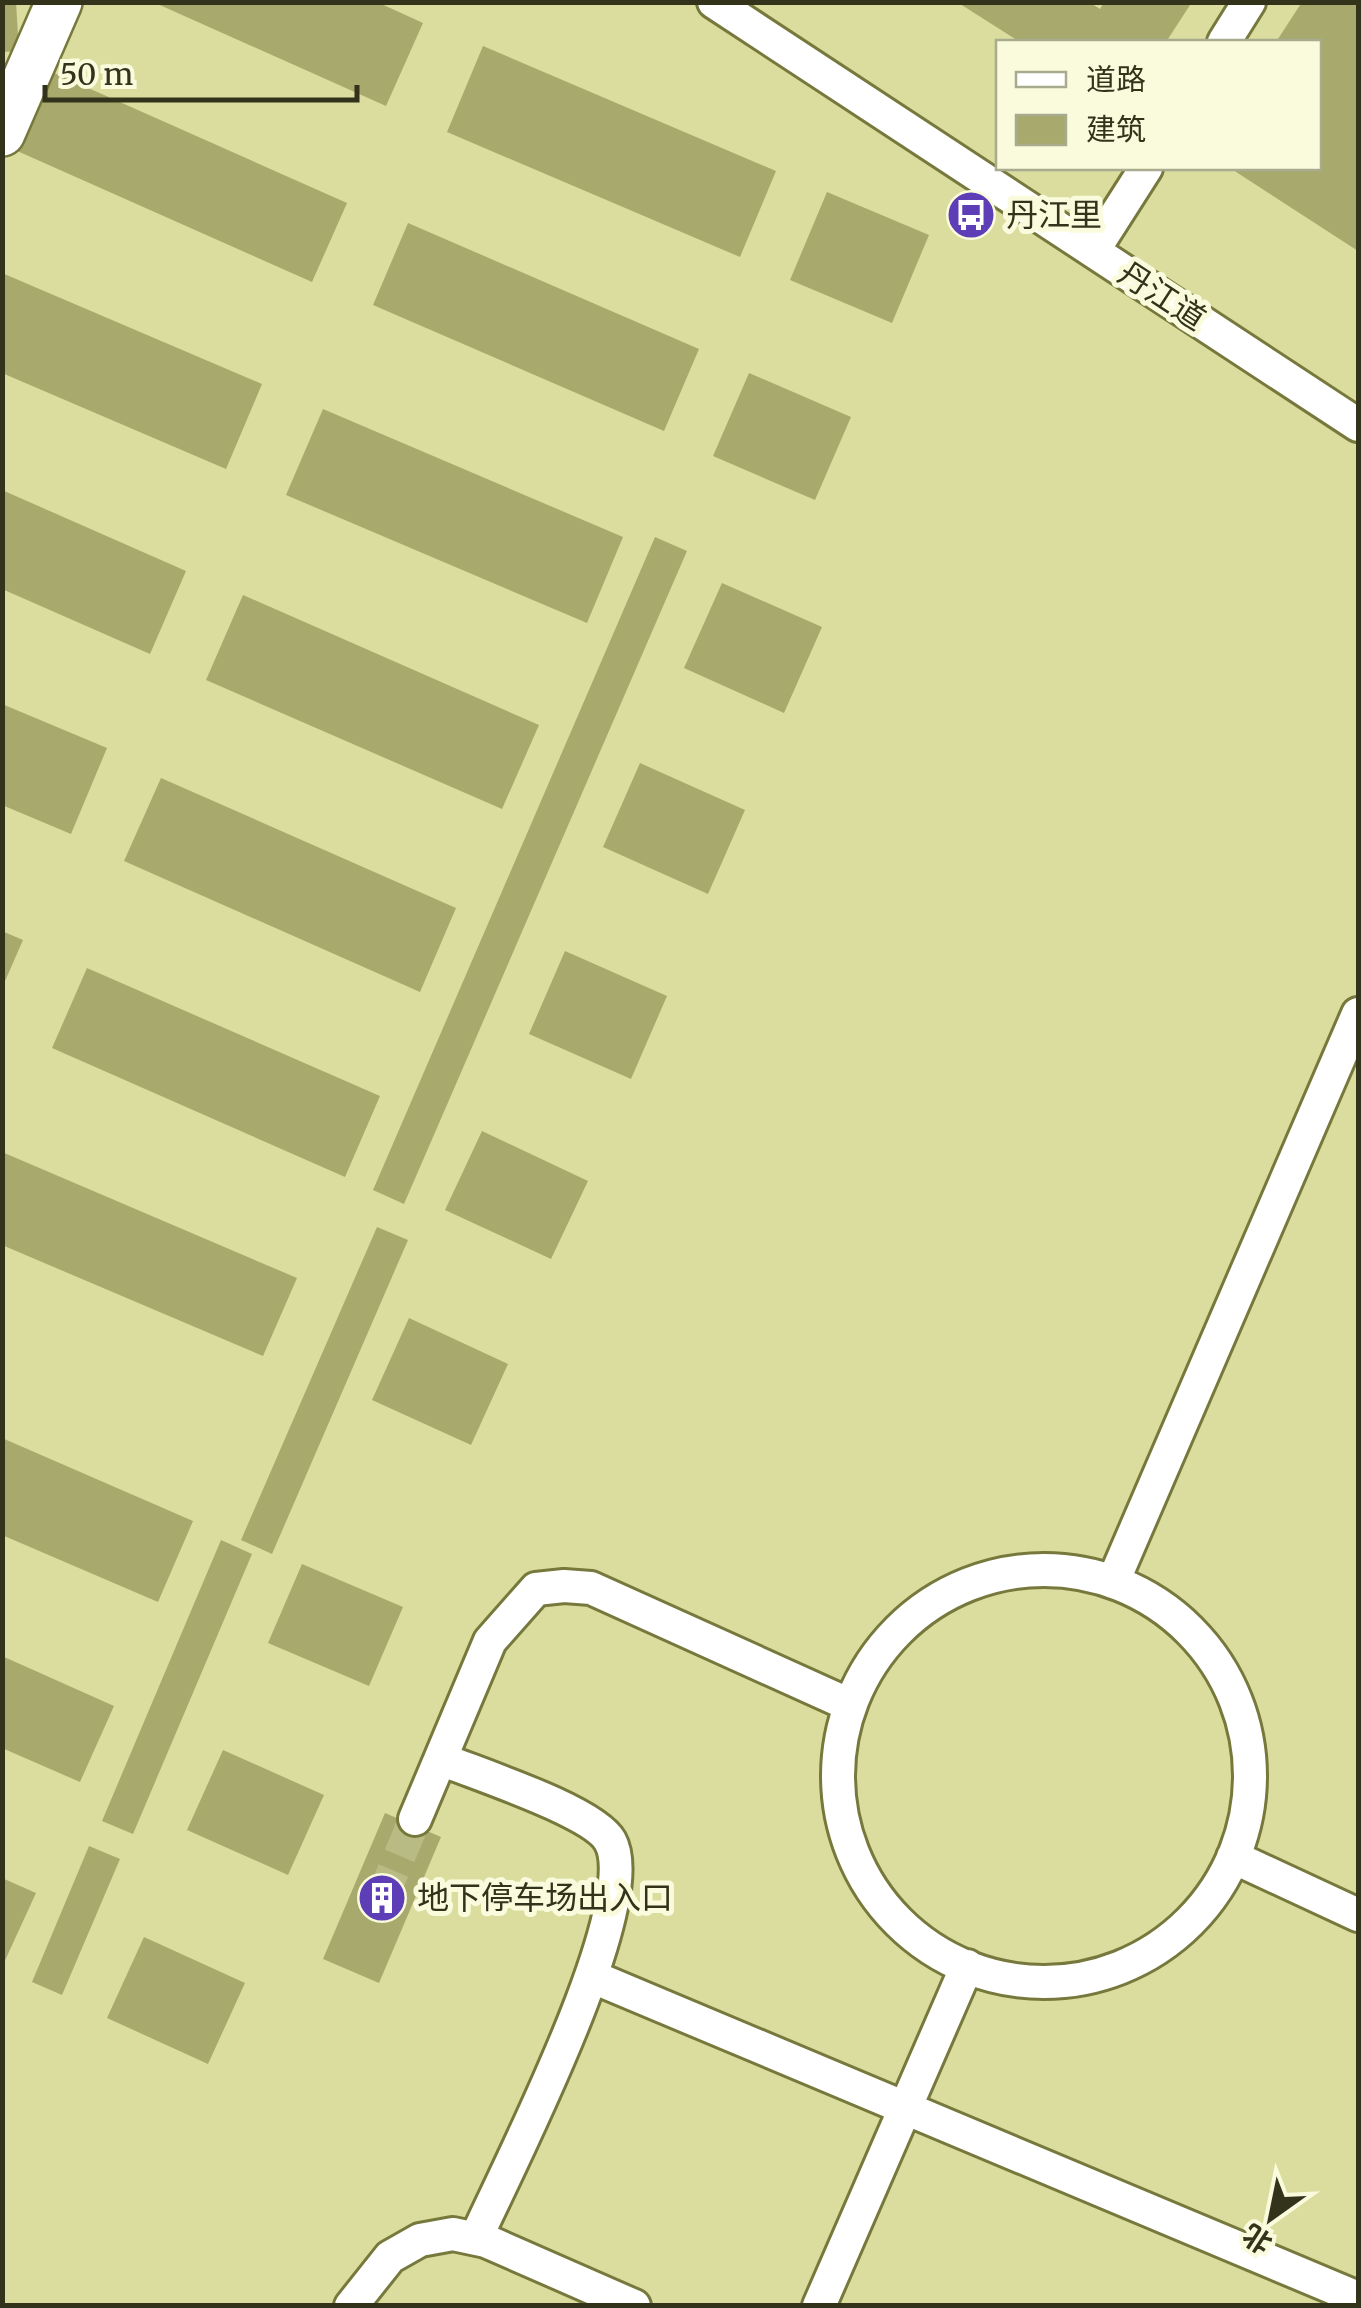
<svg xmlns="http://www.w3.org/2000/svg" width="1361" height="2308" viewBox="0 0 1361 2308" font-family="Merriweather,'Noto Sans SC',serif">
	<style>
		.building { fill: #a8aa6d }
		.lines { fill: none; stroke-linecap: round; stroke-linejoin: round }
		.street-tunnel { stroke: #b8bb84; stroke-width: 32; stroke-dasharray: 32 16; stroke-linecap: butt }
		.street-casing { stroke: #76783c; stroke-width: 38 }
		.secondary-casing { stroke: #76783c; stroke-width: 50 }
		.street { stroke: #fff; stroke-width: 32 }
		.secondary { stroke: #fff; stroke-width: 45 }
		.labels { text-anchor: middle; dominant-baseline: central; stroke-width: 10; stroke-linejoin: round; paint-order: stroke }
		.poi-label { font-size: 32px; fill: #32331a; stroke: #f9fbdc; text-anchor: start }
		.street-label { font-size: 32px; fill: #32331a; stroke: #f9fbdc }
	</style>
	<rect width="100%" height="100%" fill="#dadd9e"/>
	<path class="building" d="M 2,2 L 16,2 L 19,51 L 2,52 Z
		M 153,2 L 377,2 L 423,23 L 386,106 Z
		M 957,2 L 1089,2 L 1100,9 L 1104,2 L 1192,2 L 1166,42 L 1142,42 L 1136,39 L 1133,42 L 1020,42 Z
		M 1302,2 L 1358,2 L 1358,251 L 1230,168 L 1318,168 L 1318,42 L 1276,42 Z
		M 483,46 L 776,171 L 740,257 L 447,132 Z
		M 50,71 L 347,203 L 312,282 L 15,150 Z
		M 827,192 L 929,235 L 892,323 L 790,280 Z
		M 408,223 L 699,349 L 664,431 L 373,305 Z
		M 2,273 L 262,384 L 226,469 L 2,373 Z
		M 749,373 L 851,417 L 815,500 L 713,456 Z
		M 323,409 L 623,537 L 587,623 L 286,495 Z
		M 2,490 L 186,571 L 150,654 L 2,589 Z
		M 655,537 L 687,551 L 404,1204 L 373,1190 Z
		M 722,583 L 822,627 L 784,713 L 684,668 Z
		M 243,595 L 539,725 L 502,809 L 206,680 Z
		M 2,704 L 107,748 L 71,834 L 2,805 Z
		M 640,763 L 745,810 L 708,894 L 603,847 Z
		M 161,778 L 456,908 L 420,992 L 124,861 Z
		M 2,931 L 23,940 L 2,988 Z
		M 565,951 L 667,996 L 631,1079 L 529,1034 Z
		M 87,968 L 380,1096 L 345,1177 L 52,1048 Z
		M 482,1131 L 588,1181 L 551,1259 L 445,1210 Z
		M 2,1152 L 297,1278 L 263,1356 L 2,1245 Z
		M 377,1227 L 408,1240 L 272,1554 L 241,1540 Z
		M 409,1318 L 508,1364 L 471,1445 L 372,1400 Z
		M 2,1438 L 193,1521 L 158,1602 L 2,1535 Z
		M 221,1540 L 252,1554 L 133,1834 L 102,1821 Z
		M 302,1564 L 403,1607 L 369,1686 L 268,1643 Z
		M 2,1656 L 114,1706 L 80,1782 L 2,1748 Z
		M 223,1750 L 324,1795 L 288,1875 L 187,1830 Z
		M 385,1813 L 441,1837 L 379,1983 L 323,1959 Z
		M 89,1846 L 120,1859 L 62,1995 L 32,1982 Z
		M 2,1878 L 36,1893 L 2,1967 Z
		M 144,1937 L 245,1983 L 208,2064 L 107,2018 Z"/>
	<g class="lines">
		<path class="street-tunnel" d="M 381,1900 L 415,1819"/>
		<g class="street-casing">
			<path id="street" d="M 714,2 L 1358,425
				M 1224,42 L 1249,2
				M 1093,251 L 1146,168
				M838 1776a206 206 0 1 1 412 0a206 206 0 1 1-412 0Z
				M 1113,1582 L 1358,1014
				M 441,1759 C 477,1774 593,1811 610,1841 C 645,1903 507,2169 476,2238
				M 415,1819 L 490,1641 L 536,1589 L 564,1586 L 591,1588 L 850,1705
				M 1233,1857 L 1358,1915
				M 593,1977 L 1358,2298
				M 351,2306 L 390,2257 L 420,2240 L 453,2234 L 486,2241 L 634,2306
				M 819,2306 L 967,1966"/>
		</g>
		<g class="secondary-casing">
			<path id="secondary" d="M 2,133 L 59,2"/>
		</g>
		<use href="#street" class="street"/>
		<use href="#secondary" class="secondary"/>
	</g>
	<defs>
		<g id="bus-disc" transform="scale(2.5)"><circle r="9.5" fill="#5e3eb6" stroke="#f9fbdc"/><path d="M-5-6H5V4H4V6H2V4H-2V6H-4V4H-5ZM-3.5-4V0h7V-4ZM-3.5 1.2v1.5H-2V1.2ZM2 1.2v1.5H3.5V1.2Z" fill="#fff"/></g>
		<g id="building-disc" transform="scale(2.5)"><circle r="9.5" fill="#5e3eb6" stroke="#f9fbdc"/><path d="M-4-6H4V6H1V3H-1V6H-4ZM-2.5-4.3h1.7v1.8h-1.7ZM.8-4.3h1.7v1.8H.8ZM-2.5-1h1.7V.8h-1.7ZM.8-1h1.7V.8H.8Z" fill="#fff"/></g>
	</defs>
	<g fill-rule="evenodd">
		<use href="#bus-disc" x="971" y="215"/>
		<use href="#building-disc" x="382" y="1898"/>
	</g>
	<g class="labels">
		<g class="poi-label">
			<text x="1006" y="215">丹江里</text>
			<text x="417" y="1898">地下停车场出入口</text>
		</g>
		<g class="street-label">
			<text transform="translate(1162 296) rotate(33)">丹江道</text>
		</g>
	</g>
	<rect width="1361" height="2308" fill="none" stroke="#32331a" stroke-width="10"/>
	<rect x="996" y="40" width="325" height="130" fill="#f9fbdc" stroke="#a9ab8e" stroke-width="2.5"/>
	<rect x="1016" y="72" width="50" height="15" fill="#ffffff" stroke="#a9ab8e" stroke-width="2.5"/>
	<text x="1086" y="90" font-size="30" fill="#32331a">道路</text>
	<rect x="1016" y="115" width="50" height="30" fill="#a8aa6d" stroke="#a9ab8e" stroke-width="2.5"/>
	<text x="1086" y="140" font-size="30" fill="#32331a">建筑</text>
	<g transform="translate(1271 2218) rotate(213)" stroke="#f9fbdc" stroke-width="8" paint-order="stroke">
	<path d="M0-8L18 38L0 25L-18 38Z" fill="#32331a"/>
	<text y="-15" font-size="28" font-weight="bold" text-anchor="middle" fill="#32331a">北</text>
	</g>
	<path d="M45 85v15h312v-15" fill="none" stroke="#32331a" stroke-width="5"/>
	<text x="60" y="85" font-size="30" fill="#32331a" stroke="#f9fbdc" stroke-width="8" paint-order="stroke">50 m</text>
</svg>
